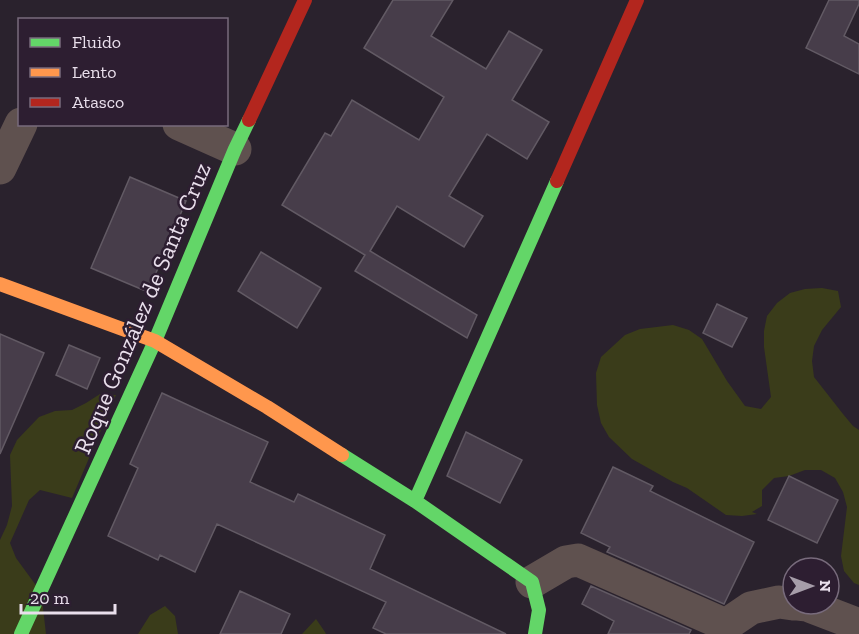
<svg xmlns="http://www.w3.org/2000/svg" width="859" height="634" viewBox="0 0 859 634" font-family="'Zilla Slab',serif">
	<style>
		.green { fill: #3a3c1a }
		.building { fill: #473d4a; stroke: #625a64; stroke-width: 1.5 }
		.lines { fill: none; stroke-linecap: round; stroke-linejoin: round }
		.street { stroke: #5f514f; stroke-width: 33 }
		.fast { stroke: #63d668; stroke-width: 14 }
		.slow { stroke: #ff974d; stroke-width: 14 }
		.jam { stroke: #b3261e; stroke-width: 14 }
		.labels { text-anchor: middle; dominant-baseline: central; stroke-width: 5; stroke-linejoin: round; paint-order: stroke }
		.street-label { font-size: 24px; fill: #e9dfec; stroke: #2d1e31 }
	</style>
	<rect width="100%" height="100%" fill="#2a222d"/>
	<path class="green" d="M 822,288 L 838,291 L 841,307 L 822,330 L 814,346 L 812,361 L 814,377 L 843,414 L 853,426 L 859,430 L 859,585 L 854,583 L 844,571 L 841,556 L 847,507 L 843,492 L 835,478 L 821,470 L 805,470 L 789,476 L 774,478 L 762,490 L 762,506 L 752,512 L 757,514 L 742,516 L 726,515 L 687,488 L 673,482 L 632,459 L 609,437 L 601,423 L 597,405 L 596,373 L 601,357 L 625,335 L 640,329 L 673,325 L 689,330 L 702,339 L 727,381 L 745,406 L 761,409 L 771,397 L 764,347 L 764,331 L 767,316 L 777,303 L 790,293 L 805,289 Z
		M 100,394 L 116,395 L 72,498 L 40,490 L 29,500 L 10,543 L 16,558 L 35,584 L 42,599 L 46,634 L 0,634 L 0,540 L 7,525 L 12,506 L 10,455 L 17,440 L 39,417 L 55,411 L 72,410 L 86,403 Z
		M 165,606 L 175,616 L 178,634 L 138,634 L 150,615 Z
		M 316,619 L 325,632 L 326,634 L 302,634 Z"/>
	<path class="building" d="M 393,0 L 453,0 L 431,36 L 486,69 L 509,31 L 542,50 L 512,100 L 549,122 L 527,159 L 487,134 L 449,196 L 483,216 L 464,247 L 397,206 L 370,251 L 477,315 L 467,338 L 355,271 L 365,255 L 282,205 L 325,133 L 331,136 L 352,100 L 419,140 L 444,97 L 364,48 Z
		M 829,0 L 859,0 L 859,4 L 844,36 L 859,44 L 859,74 L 806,48 Z
		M 130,177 L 186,201 L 148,292 L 91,268 Z
		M 261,252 L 321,288 L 297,328 L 238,291 Z
		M 717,304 L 747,318 L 732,347 L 703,333 Z
		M 0,334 L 44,353 L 0,454 Z
		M 69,345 L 100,358 L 87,389 L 56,375 Z
		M 162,393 L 268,442 L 250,482 L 294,502 L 298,494 L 385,535 L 370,569 L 506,634 L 386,634 L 373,628 L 386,602 L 217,524 L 195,572 L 160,555 L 158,560 L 108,536 L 138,468 L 130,464 Z
		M 466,432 L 522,460 L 500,503 L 447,476 Z
		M 613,467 L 653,486 L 650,491 L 754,542 L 724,604 L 607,552 L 610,547 L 581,533 Z
		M 789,476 L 838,500 L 817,543 L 768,520 Z
		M 591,586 L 691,630 L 689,634 L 608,634 L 614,621 L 582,604 Z
		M 240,591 L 290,614 L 281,634 L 220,634 Z"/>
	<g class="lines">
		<path class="street" d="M 179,124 L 235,149
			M 0,168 L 21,124
			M 532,582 L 566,562 L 578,560 L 726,625
			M 798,604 L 807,605 L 859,625
			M 723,634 L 726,625 L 751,608 L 779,602 L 793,604"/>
		<path class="fast" d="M 342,455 L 415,501 L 532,582 L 539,610 L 535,634
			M 415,501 L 557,181
			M 21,634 L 155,341 L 235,149 L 249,120"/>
		<path class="slow" d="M 0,284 L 155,341 L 267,407 L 342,455"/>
		<path class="jam" d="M 249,120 L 305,0
			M 557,181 L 637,0"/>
	</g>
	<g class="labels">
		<g class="street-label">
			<text transform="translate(142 308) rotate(-67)">Roque González de Santa Cruz</text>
		</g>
	</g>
	<rect x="18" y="18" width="210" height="108" fill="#2d1e31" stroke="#786b7c" stroke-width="1.5"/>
	<rect x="30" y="38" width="30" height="9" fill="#63d668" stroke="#786b7c" stroke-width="1.5"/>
	<text x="72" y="48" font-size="18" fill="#e9dfec">Fluido</text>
	<rect x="30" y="68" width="30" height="9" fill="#ff974d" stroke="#786b7c" stroke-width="1.5"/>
	<text x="72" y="78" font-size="18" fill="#e9dfec">Lento</text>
	<rect x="30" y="98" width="30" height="9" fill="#b3261e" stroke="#786b7c" stroke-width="1.5"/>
	<text x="72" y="108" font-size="18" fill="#e9dfec">Atasco</text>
	<g transform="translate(811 586) rotate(90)"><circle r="28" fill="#2d1e31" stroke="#786b7c" stroke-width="1.5"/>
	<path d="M0-4.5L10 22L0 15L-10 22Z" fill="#a69da9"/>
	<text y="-9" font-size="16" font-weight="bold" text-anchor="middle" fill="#e9dfec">N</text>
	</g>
	<path d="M21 604v9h94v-9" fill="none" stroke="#e9dfec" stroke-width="3"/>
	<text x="30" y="604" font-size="18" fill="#e9dfec" stroke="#2d1e31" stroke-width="4.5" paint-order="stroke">20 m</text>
</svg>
